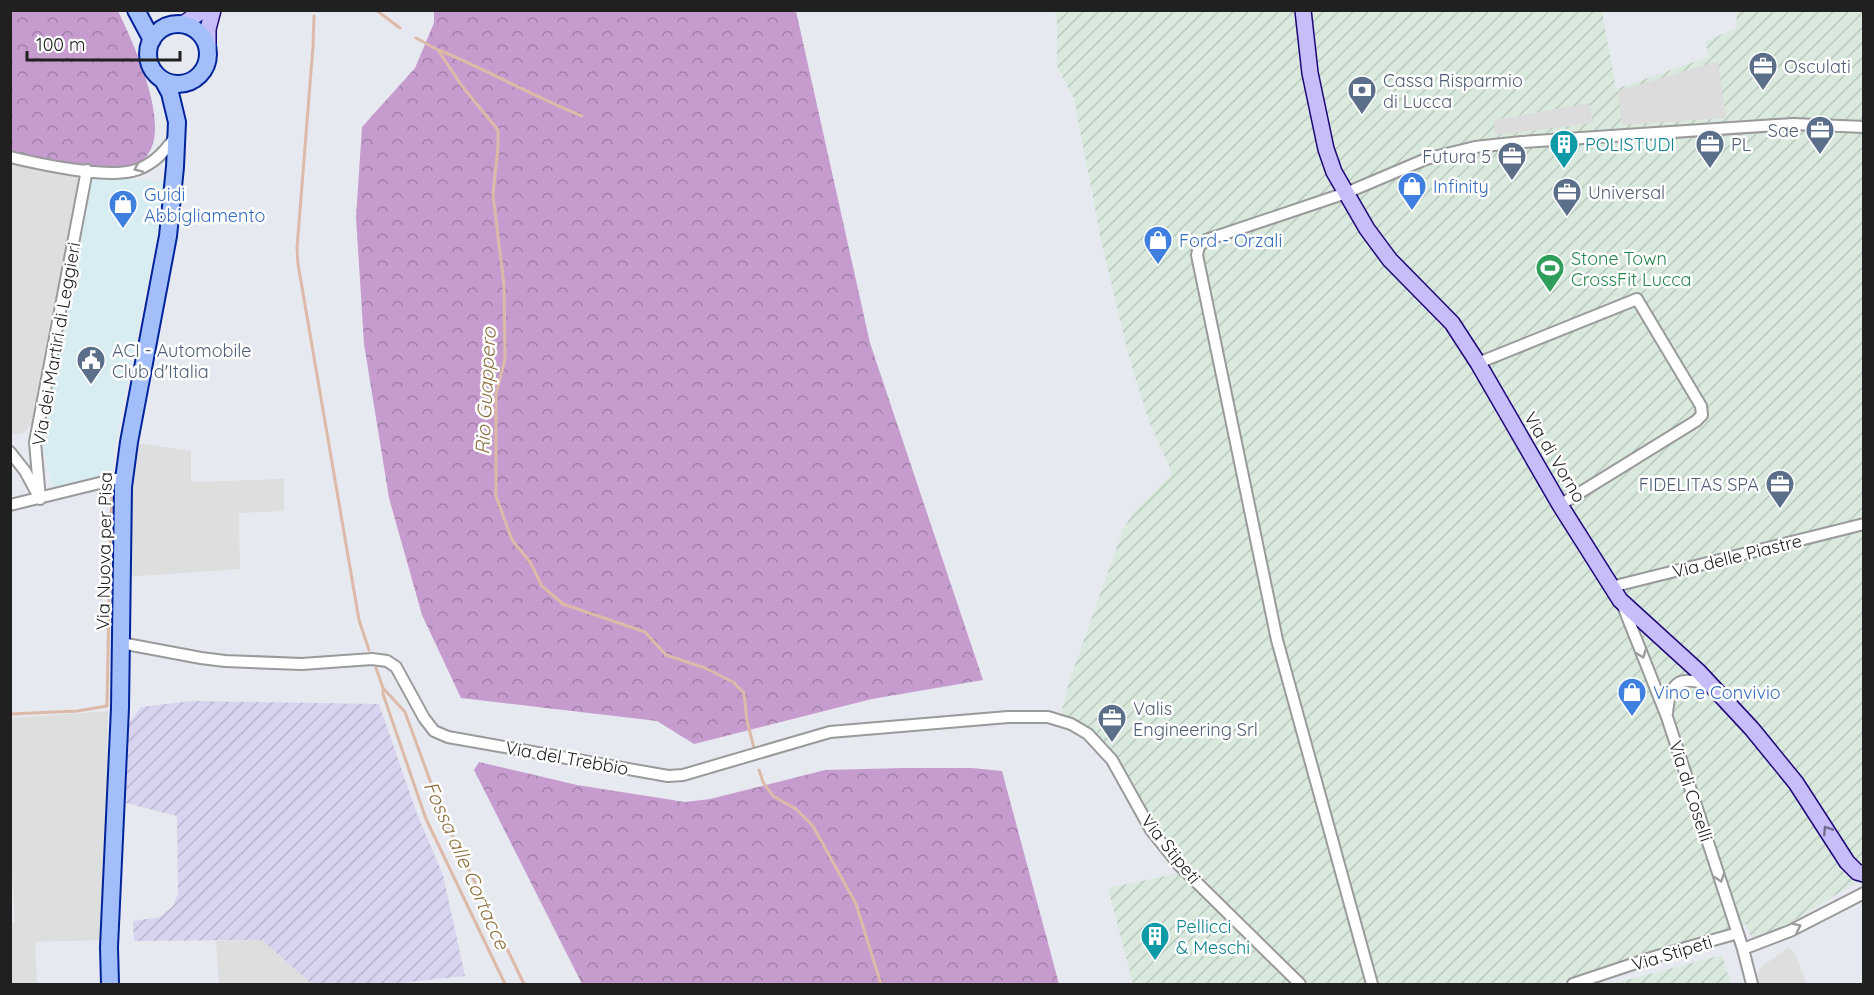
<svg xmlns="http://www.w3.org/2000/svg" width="1874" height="995" viewBox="0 0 1874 995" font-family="Quicksand,sans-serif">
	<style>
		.residential { fill: #dddede }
		.commercial { fill: #d7edf1 }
		.industrial { fill: url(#industrial-furrows) }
		.farmland { fill: url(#farmland-furrows) }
		.forest { fill: url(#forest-crowns) }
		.parking { fill: #dcdcdc }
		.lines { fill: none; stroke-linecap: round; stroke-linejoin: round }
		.stream { stroke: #ddbaa8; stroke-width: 3 }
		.street-casing { stroke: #9a9a9a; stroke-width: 14 }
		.secondary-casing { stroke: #1f0778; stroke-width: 18 }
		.primary-casing { stroke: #02249a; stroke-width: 20 }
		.street { stroke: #fff; stroke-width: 10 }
		.secondary { stroke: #c6bdf9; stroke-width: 15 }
		.primary { stroke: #a2befb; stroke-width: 16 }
		.oneway { stroke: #9b9b9b }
		.oneway2 { stroke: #736e8c }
		.labels { text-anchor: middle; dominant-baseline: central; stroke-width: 5; stroke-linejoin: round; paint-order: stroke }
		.service-label { font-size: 18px; fill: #4e5e75; stroke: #fff; text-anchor: start }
		.culture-label { font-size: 18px; fill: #0d838f; stroke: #fff; text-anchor: start }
		.shop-label { font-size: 18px; fill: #366cbe; stroke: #fff; text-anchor: start }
		.leisure-label { font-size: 18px; fill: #27864d; stroke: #fff; text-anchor: start }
		.street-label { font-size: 18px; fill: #202020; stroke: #fff }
		.water-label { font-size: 20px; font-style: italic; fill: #8f7141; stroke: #fff }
	</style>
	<defs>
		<pattern id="industrial-furrows" width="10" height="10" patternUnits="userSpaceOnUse" patternTransform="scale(1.5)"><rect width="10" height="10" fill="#d9e9de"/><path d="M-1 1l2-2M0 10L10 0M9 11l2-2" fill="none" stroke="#bac8be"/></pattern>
		<pattern id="farmland-furrows" width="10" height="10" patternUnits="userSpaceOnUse" patternTransform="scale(1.5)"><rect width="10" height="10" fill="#d8d3ef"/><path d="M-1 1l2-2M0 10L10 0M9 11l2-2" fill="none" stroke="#b9b5cd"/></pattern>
		<pattern id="forest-crowns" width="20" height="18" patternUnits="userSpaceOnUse" patternTransform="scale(1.5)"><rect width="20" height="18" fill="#c69ccf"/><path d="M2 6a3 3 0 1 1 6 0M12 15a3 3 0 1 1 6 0" fill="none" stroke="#a07fa8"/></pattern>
	</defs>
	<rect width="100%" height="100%" fill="#e7e9f0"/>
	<path class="residential" d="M 10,162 L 77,174 L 79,177 L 35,421 L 22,434 L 11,435 Z
		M 132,442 L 191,451 L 191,482 L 284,479 L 284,511 L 239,513 L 240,569 L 126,577 Z
		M 108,711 L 104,940 L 35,942 L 37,984 L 11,984 L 11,923 L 15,922 L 10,843 L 11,718 Z
		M 262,940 L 312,984 L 219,984 L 216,941 Z
		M 1789,947 L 1794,952 L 1807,984 L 1757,984 L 1755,977 L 1761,967 Z"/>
	<path class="commercial" d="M 93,176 L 163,182 L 161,214 L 114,451 L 113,470 L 109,473 L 53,488 L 41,440 Z"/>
	<path class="industrial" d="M 1055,11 L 1602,11 L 1616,89 L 1708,57 L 1706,41 L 1736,28 L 1737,11 L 1863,11 L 1863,881 L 1852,885 L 1775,932 L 1753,939 L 1745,924 L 1558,984 L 1305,984 L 1167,842 L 1113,756 L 1094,733 L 1080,723 L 1061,714 L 1069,682 L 1123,530 L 1133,513 L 1172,473 L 1149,421 L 1130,361 L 1101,240 L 1074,99 L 1057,66 L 1057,24 Z
		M 1180,873 L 1234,928 L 1292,984 L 1133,984 L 1108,888 Z
		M 1722,955 L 1731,984 L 1611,984 Z"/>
	<path class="farmland" d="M 192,701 L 379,704 L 417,814 L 443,875 L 465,976 L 391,984 L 312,984 L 262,940 L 134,941 L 133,921 L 160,917 L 173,906 L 178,894 L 177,816 L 126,803 L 129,723 L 141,707 Z"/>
	<path class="forest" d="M 10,11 L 118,11 C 133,42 168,118 150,151 C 144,162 134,165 124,168 L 11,158 Z
		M 434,11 L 796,11 L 870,343 L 983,680 L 872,699 L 694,744 L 657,721 L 461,698 L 422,615 L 389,498 L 364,344 L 356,217 L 362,127 L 415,68 L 434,23 Z
		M 479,762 L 577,785 L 685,802 L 710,799 L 825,770 L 904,768 L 972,768 L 1002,771 L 1059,984 L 582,984 L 474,770 Z"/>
	<path class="parking" d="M 1718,61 L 1726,118 L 1622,125 L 1618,91 Z
		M 1590,103 L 1593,123 L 1495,135 L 1494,120 Z"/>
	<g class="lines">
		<path class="stream" d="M 376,10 L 400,28
			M 314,16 L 313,46 L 297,248 L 298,264 L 359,620 L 369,650
			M 416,38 L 438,50 L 462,86 L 498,130 L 498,147 L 493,195 L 504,285 L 505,359 L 496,394 L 496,496 L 512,540 L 530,562 L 542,586 L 563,604 L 645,632 L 666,655 L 705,668 L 733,682 L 744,693 L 747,721 L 754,748
			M 439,50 C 487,70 533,96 582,116
			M 109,582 L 112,493
			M 376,668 L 383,688 L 405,712 L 443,816 L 524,984
			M 383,688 L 383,694 L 426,819 L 505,984
			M 10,714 L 77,711 L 107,706 L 109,599
			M 759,770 L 763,782 L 773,796 L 796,809 L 813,826 L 856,904 L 881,984"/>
		<g class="street-casing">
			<path id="street" d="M 10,157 C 39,164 104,178 132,171 C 150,167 165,152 175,137
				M 1478,363 L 1637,299 L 1701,406 L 1702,415 L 1696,421 L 1560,505
				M 10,452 L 25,471 L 38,495
				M 40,499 L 35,442 L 87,170
				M 10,505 L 124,477
				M 1611,587 L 1864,524
				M 1623,606 L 1667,717 L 1743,949 L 1752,984
				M 121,643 L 201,658 L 225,661 L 302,664 L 372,659 L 387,661 L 396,667 L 424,718 L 434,731 L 448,737 L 668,776 L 683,775 L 830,732 L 1008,717 L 1048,717 L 1071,724 L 1088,734 L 1112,760 L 1151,830 L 1179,865 L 1300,984
				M 1667,713 C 1670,681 1680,675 1709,685
				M 1743,949 L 1790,931 L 1864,893
				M 1372,984 L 1277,640 L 1197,255 L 1199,246 L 1206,240 L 1346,193 L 1426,159 L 1475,147 L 1522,142 L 1793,124 L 1864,127
				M 1573,984 L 1654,957 L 1738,933"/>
		</g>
		<g class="secondary-casing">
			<path id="secondary" d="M 1303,10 L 1310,73 L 1326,149 L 1334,172 L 1367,229 L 1390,260 L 1452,323 L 1478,363 L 1560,505 L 1620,600 L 1699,672 L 1752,729 L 1796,783 L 1847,862 L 1857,872 L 1864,874
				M 183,24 L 203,10
				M 208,47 L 208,29 L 213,10"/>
		</g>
		<g class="primary-casing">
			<path id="primary" d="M 136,10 L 152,40
				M148 54a30 30 0 1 1 60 0a30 30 0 1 1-60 0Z
				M 110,984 L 109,947 L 120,708 L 123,487 L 129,442 L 168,236 L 175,167 L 177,122 L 170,93 L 163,80"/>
		</g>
		<use href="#street" class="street"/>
		<use href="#secondary" class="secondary"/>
		<use href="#primary" class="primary"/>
	</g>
	<defs><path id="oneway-chevron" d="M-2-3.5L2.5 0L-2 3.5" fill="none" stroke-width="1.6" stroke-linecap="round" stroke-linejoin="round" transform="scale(1.5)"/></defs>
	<g class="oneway">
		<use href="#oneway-chevron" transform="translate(138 168) rotate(157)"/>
		<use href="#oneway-chevron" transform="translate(1642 654) rotate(69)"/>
		<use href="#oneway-chevron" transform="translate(1720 878) rotate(72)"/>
		<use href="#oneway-chevron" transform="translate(1797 927) rotate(-26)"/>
	</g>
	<use class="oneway2" href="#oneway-chevron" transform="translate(1827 830) rotate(-123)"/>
	<defs>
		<g id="office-pin" transform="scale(1.5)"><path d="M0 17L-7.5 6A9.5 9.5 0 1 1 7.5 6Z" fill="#5c6f8a" stroke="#fff"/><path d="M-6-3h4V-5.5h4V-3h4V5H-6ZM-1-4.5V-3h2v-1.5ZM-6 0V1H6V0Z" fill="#fff"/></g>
		<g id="bank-pin" transform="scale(1.5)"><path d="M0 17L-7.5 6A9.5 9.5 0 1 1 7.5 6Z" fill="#5c6f8a" stroke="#fff"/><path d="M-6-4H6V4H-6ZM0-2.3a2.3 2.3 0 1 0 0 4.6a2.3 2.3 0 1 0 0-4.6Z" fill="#fff"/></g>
		<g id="building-pin" transform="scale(1.5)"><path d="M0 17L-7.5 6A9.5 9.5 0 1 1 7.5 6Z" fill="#0f9aa8" stroke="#fff"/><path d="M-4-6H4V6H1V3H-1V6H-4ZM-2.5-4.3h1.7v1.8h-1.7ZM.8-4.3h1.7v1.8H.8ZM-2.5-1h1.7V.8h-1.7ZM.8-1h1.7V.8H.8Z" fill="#fff"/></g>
		<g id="shop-pin" transform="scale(1.5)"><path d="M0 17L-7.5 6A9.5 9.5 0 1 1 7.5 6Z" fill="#3f7fe0" stroke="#fff"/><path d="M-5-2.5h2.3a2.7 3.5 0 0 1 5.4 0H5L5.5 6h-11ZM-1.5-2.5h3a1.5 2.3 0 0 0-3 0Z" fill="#fff"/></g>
		<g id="stadium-pin" transform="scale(1.5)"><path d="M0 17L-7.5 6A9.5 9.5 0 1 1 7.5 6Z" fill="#2e9e5b" stroke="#fff"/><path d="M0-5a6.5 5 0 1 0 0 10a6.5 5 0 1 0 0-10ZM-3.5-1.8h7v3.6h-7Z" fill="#fff"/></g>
		<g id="civic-pin" transform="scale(1.5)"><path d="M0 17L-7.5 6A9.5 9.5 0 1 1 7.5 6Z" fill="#5c6f8a" stroke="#fff"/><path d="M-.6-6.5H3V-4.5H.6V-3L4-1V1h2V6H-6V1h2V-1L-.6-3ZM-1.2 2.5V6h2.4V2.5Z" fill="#fff"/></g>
	</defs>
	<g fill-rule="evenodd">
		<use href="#office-pin" x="1763" y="66"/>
		<use href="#bank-pin" x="1362" y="90"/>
		<use href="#office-pin" x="1820" y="130"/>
		<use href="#building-pin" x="1564" y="144"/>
		<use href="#office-pin" x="1710" y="144"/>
		<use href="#office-pin" x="1512" y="156"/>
		<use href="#shop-pin" x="1412" y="186"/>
		<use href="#office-pin" x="1567" y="192"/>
		<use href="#shop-pin" x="123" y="204"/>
		<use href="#shop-pin" x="1158" y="240"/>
		<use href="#stadium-pin" x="1550" y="268"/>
		<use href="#civic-pin" x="91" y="360"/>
		<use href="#office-pin" x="1780" y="484"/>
		<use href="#shop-pin" x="1632" y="692"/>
		<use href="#office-pin" x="1112" y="718"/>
		<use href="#building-pin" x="1155" y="936"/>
	</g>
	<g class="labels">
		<g class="service-label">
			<text x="1784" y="66">Osculati</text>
			<text x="1383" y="80">Cassa Risparmio<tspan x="1383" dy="21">di Lucca</tspan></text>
			<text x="1799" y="130" text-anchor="end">Sae</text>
			<text x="1731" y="144">PL</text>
			<text x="1491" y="156" text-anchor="end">Futura 5</text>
			<text x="1588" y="192">Universal</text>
			<text x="112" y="350">ACI - Automobile<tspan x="112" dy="21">Club d'Italia</tspan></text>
			<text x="1759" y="484" text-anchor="end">FIDELITAS SPA</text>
			<text x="1133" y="708">Valis<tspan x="1133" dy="21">Engineering Srl</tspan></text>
		</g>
		<g class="culture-label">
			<text x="1585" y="144">POLISTUDI</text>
			<text x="1176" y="926">Pellicci<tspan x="1176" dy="21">&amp; Meschi</tspan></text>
		</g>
		<g class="shop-label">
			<text x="1433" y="186">Infinity</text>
			<text x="144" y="194">Guidi<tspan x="144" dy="21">Abbigliamento</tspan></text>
			<text x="1179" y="240">Ford - Orzali</text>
			<text x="1653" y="692">Vino e Convivio</text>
		</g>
		<g class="leisure-label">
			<text x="1571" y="258">Stone Town<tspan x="1571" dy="21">CrossFit Lucca</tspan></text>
		</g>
		<g class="street-label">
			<text transform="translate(56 344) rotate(-80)">Via dei Martiri di Leggieri</text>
			<text transform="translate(1555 457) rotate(59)">Via di Vorno</text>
			<text transform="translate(104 551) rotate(-89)">Via Nuova per Pisa</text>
			<text transform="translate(1737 556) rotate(-14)">Via delle Piastre</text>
			<text transform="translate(567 758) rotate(10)">Via del Trebbio</text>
			<text transform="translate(1691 791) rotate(72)">Via di Coselli</text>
			<text transform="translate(1171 849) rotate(51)">Via Stipeti</text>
			<text transform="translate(1672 953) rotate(-17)">Via Stipeti</text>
		</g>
		<g class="water-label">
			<text transform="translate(485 391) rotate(-87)">Rio Guappero</text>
			<text transform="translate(467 865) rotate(66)">Fossa alle Cortacce</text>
		</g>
	</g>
	<rect width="1874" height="995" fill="none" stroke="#202020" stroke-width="24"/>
	<path d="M27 51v9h153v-9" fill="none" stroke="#202020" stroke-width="3"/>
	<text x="36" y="51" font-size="18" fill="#202020" stroke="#ffffff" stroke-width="4.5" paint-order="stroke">100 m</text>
</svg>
